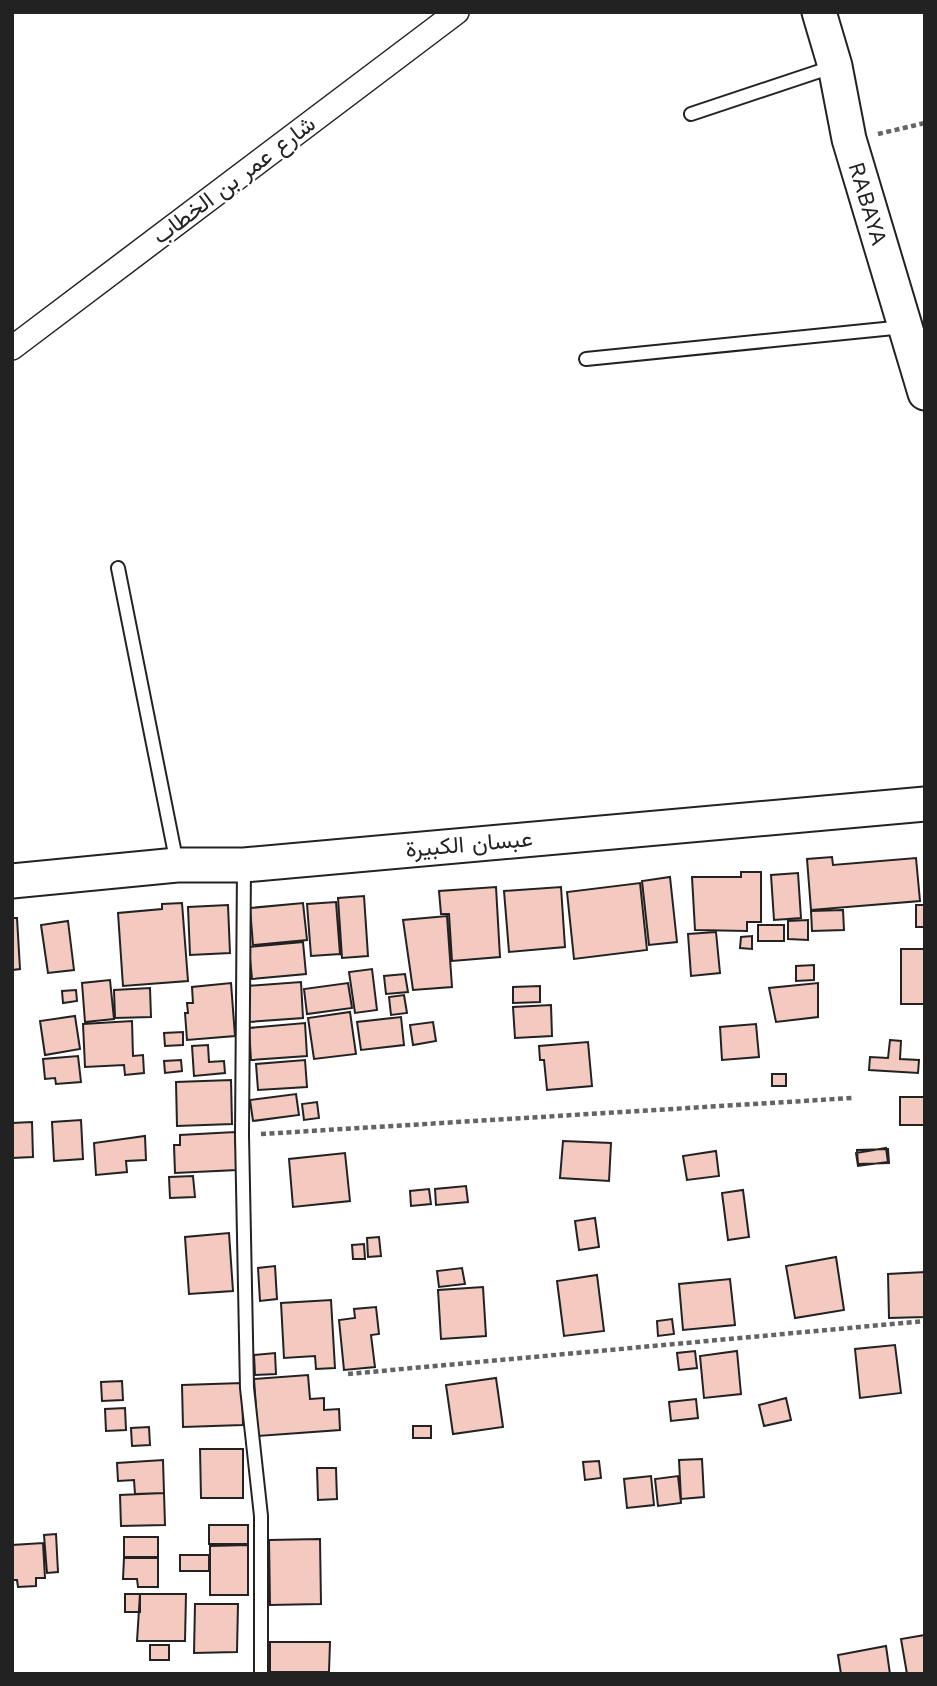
<svg xmlns="http://www.w3.org/2000/svg" width="937" height="1686" viewBox="0 0 937 1686" font-family="'Work Sans',Vazirmatn,sans-serif">
	<style>
		.building { fill: #f3c9c0; stroke: #222; stroke-width: 2 }
		.lines { fill: none; stroke-linecap: round; stroke-linejoin: round }
		.lane-casing { stroke: #222; stroke-width: 16 }
		.street-casing { stroke: #222; stroke-width: 26 }
		.secondary-casing { stroke: #222; stroke-width: 37 }
		.path { stroke: #646464; stroke-width: 4.5; stroke-dasharray: 5 3.5; stroke-linecap: butt }
		.lane { stroke: #fff; stroke-width: 12 }
		.street { stroke: #fff; stroke-width: 23 }
		.secondary { stroke: #fff; stroke-width: 33 }
		.labels { text-anchor: middle; dominant-baseline: central; stroke-width: 5; stroke-linejoin: round; paint-order: stroke }
		.street-label { font-size: 23px; fill: #222; stroke: #fff }
	</style>
	<rect width="100%" height="100%" fill="#fff"/>
	<path class="building" d="M 832,857 L 833,865 L 916,858 L 920,901 L 811,910 L 807,859 Z
		M 741,872 L 761,872 L 761,922 L 747,922 L 747,931 L 695,930 L 692,877 L 741,877 Z
		M 798,873 L 801,918 L 774,920 L 771,875 Z
		M 670,877 L 677,942 L 649,945 L 642,881 Z
		M 640,883 L 647,950 L 574,959 L 567,892 Z
		M 496,887 L 500,957 L 452,961 L 449,914 L 441,914 L 439,891 Z
		M 561,887 L 565,947 L 509,952 L 504,891 Z
		M 364,896 L 368,956 L 342,958 L 338,898 Z
		M 336,902 L 340,954 L 311,956 L 307,904 Z
		M 182,903 L 188,981 L 123,986 L 118,913 L 162,909 L 162,904 Z
		M 303,903 L 307,940 L 253,945 L 250,908 Z
		M 228,905 L 230,953 L 190,955 L 188,907 Z
		M 916,905 L 925,905 L 925,927 L 916,927 Z
		M 843,910 L 844,930 L 812,931 L 811,911 Z
		M 447,916 L 452,987 L 413,990 L 403,920 Z
		M 12,918 L 17,918 L 20,969 L 12,970 Z
		M 808,920 L 808,940 L 788,939 L 788,921 Z
		M 68,921 L 74,970 L 48,973 L 41,925 Z
		M 758,925 L 784,925 L 784,941 L 758,941 Z
		M 716,932 L 720,973 L 691,976 L 688,934 Z
		M 752,936 L 752,949 L 740,948 L 741,937 Z
		M 303,942 L 306,974 L 252,979 L 249,947 Z
		M 901,949 L 925,949 L 925,1004 L 901,1004 Z
		M 814,965 L 814,980 L 796,981 L 796,966 Z
		M 372,969 L 377,1010 L 355,1013 L 349,972 Z
		M 405,974 L 408,992 L 386,994 L 384,976 Z
		M 110,980 L 114,1019 L 85,1022 L 82,983 Z
		M 301,982 L 303,1018 L 248,1022 L 246,986 Z
		M 231,983 L 235,1036 L 187,1040 L 185,1013 L 188,1013 L 187,1003 L 193,1003 L 192,987 Z
		M 348,983 L 352,1008 L 307,1014 L 304,989 Z
		M 818,983 L 818,1017 L 776,1022 L 769,988 Z
		M 540,986 L 540,1002 L 513,1003 L 513,987 Z
		M 150,988 L 151,1017 L 115,1018 L 114,990 Z
		M 76,990 L 77,1001 L 63,1003 L 62,991 Z
		M 404,995 L 407,1013 L 391,1015 L 389,997 Z
		M 551,1005 L 552,1036 L 515,1038 L 513,1007 Z
		M 350,1012 L 356,1054 L 314,1059 L 308,1018 Z
		M 75,1016 L 80,1049 L 45,1055 L 40,1021 Z
		M 401,1017 L 404,1045 L 361,1050 L 357,1022 Z
		M 132,1021 L 133,1056 L 143,1055 L 144,1073 L 125,1075 L 124,1065 L 85,1067 L 83,1024 Z
		M 433,1022 L 436,1041 L 413,1045 L 410,1025 Z
		M 305,1023 L 307,1056 L 251,1060 L 249,1028 Z
		M 756,1024 L 759,1057 L 722,1060 L 720,1027 Z
		M 183,1032 L 183,1045 L 165,1046 L 164,1033 Z
		M 890,1040 L 901,1041 L 900,1059 L 919,1060 L 918,1073 L 869,1070 L 870,1057 L 888,1058 Z
		M 588,1042 L 592,1086 L 547,1090 L 544,1060 L 540,1060 L 539,1046 Z
		M 208,1045 L 209,1062 L 224,1061 L 225,1073 L 194,1076 L 192,1046 Z
		M 78,1056 L 81,1082 L 56,1084 L 55,1078 L 45,1079 L 43,1059 Z
		M 181,1060 L 182,1071 L 165,1073 L 164,1061 Z
		M 305,1060 L 307,1087 L 258,1090 L 256,1064 Z
		M 772,1074 L 786,1074 L 786,1086 L 772,1086 Z
		M 231,1080 L 232,1124 L 177,1126 L 176,1082 Z
		M 296,1094 L 299,1115 L 253,1121 L 250,1100 Z
		M 900,1097 L 925,1097 L 925,1125 L 900,1125 Z
		M 317,1102 L 319,1118 L 304,1120 L 302,1104 Z
		M 81,1120 L 83,1159 L 54,1161 L 52,1122 Z
		M 32,1122 L 33,1157 L 12,1158 L 12,1123 Z
		M 235,1132 L 237,1170 L 175,1173 L 174,1145 L 180,1145 L 180,1135 Z
		M 145,1136 L 146,1160 L 126,1161 L 127,1172 L 96,1175 L 94,1143 Z
		M 563,1141 L 611,1143 L 609,1181 L 560,1178 Z
		M 886,1148 L 888,1162 L 858,1166 L 856,1153 Z
		M 888,1149 L 889,1163 L 858,1164 L 857,1150 Z
		M 716,1151 L 719,1176 L 687,1180 L 683,1156 Z
		M 345,1153 L 350,1201 L 293,1207 L 289,1159 Z
		M 193,1176 L 195,1197 L 170,1198 L 169,1177 Z
		M 466,1186 L 468,1202 L 436,1205 L 435,1189 Z
		M 429,1189 L 431,1204 L 411,1206 L 410,1191 Z
		M 743,1190 L 749,1237 L 728,1240 L 722,1193 Z
		M 595,1218 L 599,1247 L 579,1250 L 575,1221 Z
		M 229,1233 L 233,1291 L 189,1294 L 185,1237 Z
		M 379,1237 L 381,1256 L 368,1257 L 367,1238 Z
		M 364,1244 L 365,1259 L 353,1259 L 352,1245 Z
		M 836,1257 L 844,1310 L 795,1318 L 786,1266 Z
		M 275,1266 L 277,1299 L 260,1301 L 258,1268 Z
		M 462,1268 L 465,1284 L 439,1287 L 437,1271 Z
		M 925,1272 L 925,1317 L 889,1318 L 888,1274 Z
		M 597,1275 L 604,1331 L 564,1336 L 557,1281 Z
		M 730,1279 L 735,1325 L 683,1330 L 679,1284 Z
		M 483,1287 L 486,1336 L 441,1339 L 438,1290 Z
		M 331,1300 L 335,1368 L 316,1369 L 315,1356 L 284,1358 L 281,1303 Z
		M 376,1307 L 379,1334 L 371,1335 L 375,1367 L 344,1370 L 339,1320 L 355,1318 L 354,1309 Z
		M 672,1319 L 674,1334 L 658,1336 L 657,1321 Z
		M 895,1345 L 901,1393 L 860,1398 L 855,1349 Z
		M 695,1351 L 697,1368 L 679,1370 L 677,1353 Z
		M 737,1351 L 741,1394 L 704,1398 L 700,1356 Z
		M 275,1353 L 276,1374 L 255,1375 L 254,1355 Z
		M 308,1375 L 310,1399 L 324,1398 L 324,1410 L 339,1409 L 340,1430 L 258,1436 L 254,1379 Z
		M 496,1378 L 503,1427 L 453,1434 L 446,1385 Z
		M 122,1381 L 123,1400 L 102,1401 L 101,1382 Z
		M 242,1383 L 243,1425 L 183,1427 L 182,1385 Z
		M 786,1398 L 791,1420 L 764,1426 L 759,1405 Z
		M 696,1399 L 698,1418 L 671,1421 L 669,1402 Z
		M 125,1408 L 126,1430 L 106,1431 L 105,1409 Z
		M 413,1426 L 431,1426 L 431,1438 L 413,1438 Z
		M 149,1427 L 150,1445 L 132,1446 L 131,1428 Z
		M 200,1449 L 243,1449 L 243,1498 L 201,1498 Z
		M 702,1459 L 704,1497 L 681,1499 L 679,1460 Z
		M 163,1460 L 164,1493 L 135,1494 L 134,1480 L 118,1481 L 117,1463 Z
		M 599,1461 L 601,1478 L 585,1480 L 583,1462 Z
		M 317,1468 L 336,1468 L 337,1499 L 318,1500 Z
		M 651,1476 L 654,1505 L 627,1508 L 624,1479 Z
		M 678,1476 L 681,1503 L 658,1506 L 655,1479 Z
		M 164,1493 L 165,1525 L 121,1526 L 120,1495 Z
		M 209,1525 L 248,1525 L 248,1544 L 209,1544 Z
		M 56,1534 L 58,1572 L 47,1573 L 44,1535 Z
		M 124,1537 L 158,1537 L 158,1557 L 124,1557 Z
		M 320,1539 L 321,1604 L 270,1605 L 269,1540 Z
		M 43,1543 L 45,1578 L 36,1578 L 36,1586 L 18,1587 L 17,1580 L 12,1580 L 12,1545 Z
		M 248,1545 L 248,1595 L 210,1595 L 210,1546 Z
		M 180,1555 L 209,1555 L 209,1571 L 180,1571 Z
		M 124,1558 L 158,1558 L 158,1587 L 138,1587 L 137,1579 L 123,1579 Z
		M 125,1594 L 140,1594 L 140,1612 L 125,1612 Z
		M 140,1594 L 186,1594 L 185,1641 L 137,1641 Z
		M 195,1604 L 238,1604 L 237,1652 L 194,1653 Z
		M 925,1635 L 925,1674 L 907,1674 L 901,1639 Z
		M 270,1642 L 330,1642 L 329,1672 L 270,1672 Z
		M 150,1645 L 169,1645 L 169,1660 L 150,1660 Z
		M 886,1646 L 890,1674 L 841,1674 L 838,1655 Z"/>
	<g class="lines">
		<g class="lane-casing">
			<path id="lane" d="M 691,114 L 835,66
				M 586,359 L 904,327
				M 118,568 L 177,864
				M 244,866 L 242,1135 L 247,1388 L 261,1516 L 261,1674"/>
		</g>
		<g class="street-casing">
			<path id="street" d="M 12,348 L 457,12"/>
		</g>
		<g class="secondary-casing">
			<g id="secondary">
				<path id="s1" d="M 819,12 L 835,66 L 849,139 L 925,393"/>
				<path d="M 12,881 L 177,865 L 244,865 L 925,804"/>
			</g>
		</g>
		<path class="path" d="M 878,134 L 925,123
			M 261,1134 L 852,1098
			M 348,1374 L 925,1321"/>
		<use href="#lane" class="lane"/>
		<use href="#street" class="street"/>
		<use href="#secondary" class="secondary"/>
	</g>
	<g class="labels">
		<g class="street-label">
			<text transform="translate(234 180) rotate(-37)">شارع عمر بن الخطاب</text>
			<text stroke="none"><textPath href="#s1" startOffset="198">RABAYA</textPath></text>
			<text transform="translate(469 844) rotate(-5)">عبسان الكبيرة</text>
		</g>
	</g>
	<rect width="937" height="1686" fill="none" stroke="#222222" stroke-width="28"/>
</svg>
